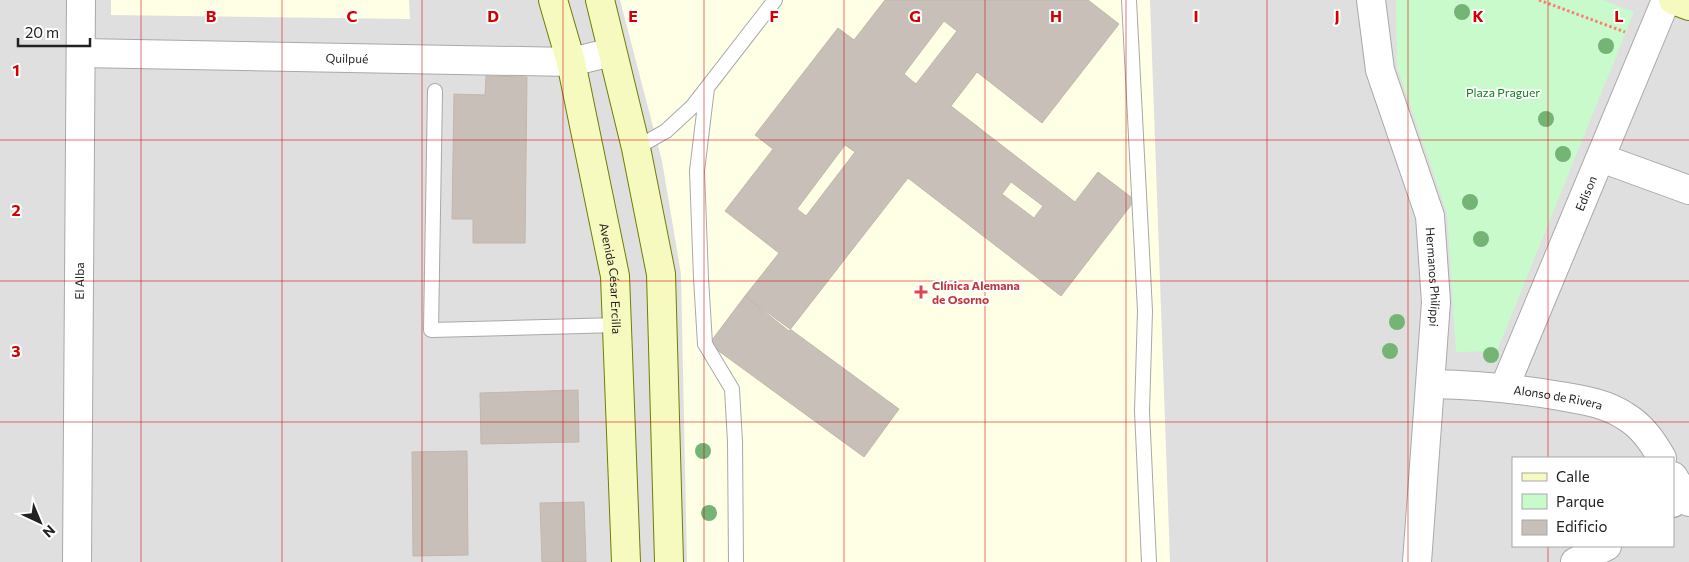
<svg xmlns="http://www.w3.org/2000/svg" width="1689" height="562" viewBox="0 0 1689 562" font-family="Commissioner,sans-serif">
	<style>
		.residential { fill: #e0dfdf; fill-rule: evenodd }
		.education { fill: #ffffe5 }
		.park { fill: #c8facc }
		.building { fill: #c7bfb8; stroke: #c4b6ab; fill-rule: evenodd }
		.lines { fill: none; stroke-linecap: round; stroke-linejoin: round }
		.service-casing { stroke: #a9a9a9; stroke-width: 16 }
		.minor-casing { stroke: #a9a9a9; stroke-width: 30 }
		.tertiary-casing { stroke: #a9a9a9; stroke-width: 30 }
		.secondary-casing { stroke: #707d05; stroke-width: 30 }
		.path { stroke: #fa8072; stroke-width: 3; stroke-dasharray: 2.5 2.5; stroke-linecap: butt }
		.service { stroke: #fff; stroke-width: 14 }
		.minor { stroke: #fff; stroke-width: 28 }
		.tertiary { stroke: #fff; stroke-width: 28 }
		.secondary { stroke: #f7fabf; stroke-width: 28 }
		.tree { fill: #74b475 }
		.grid { fill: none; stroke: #d40000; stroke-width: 1; stroke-opacity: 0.55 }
		.health-dot { fill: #e0444e; stroke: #fff; stroke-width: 2 }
		.labels { text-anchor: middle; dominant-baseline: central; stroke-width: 4; stroke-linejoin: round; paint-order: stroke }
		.street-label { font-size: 12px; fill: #222; stroke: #fff }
		.park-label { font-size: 12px; fill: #0c8416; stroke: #fff }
		.health-label { font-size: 12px; font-weight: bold; fill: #be3a42; stroke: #fff; text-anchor: start }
		.grid-label { font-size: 16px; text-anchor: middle; font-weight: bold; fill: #d40000; stroke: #fff; stroke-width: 4; stroke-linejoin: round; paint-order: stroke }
	</style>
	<rect width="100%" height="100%" fill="#f2efe9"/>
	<path class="residential" d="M 0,0 L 1689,0 L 1689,562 L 0,562 ZM 1513,458 L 1673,458 L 1673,546 L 1513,546 Z"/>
	<path class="education" d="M 111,0 L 409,0 L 410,19 L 111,15 Z
		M 620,0 L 1150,0 L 1170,562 L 687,562 L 681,274 L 662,161 Z"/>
	<path class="park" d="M 1396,0 L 1603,0 L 1634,12 L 1497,351 L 1456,352 L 1447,213 L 1397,67 Z"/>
	<path class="building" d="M 885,0 L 1088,0 L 1119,24 L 1042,123 L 977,72 L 951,106 L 1075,202 L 1098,172 L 1135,200 L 1061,296 L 908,178 L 789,331 L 745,296 L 779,253 L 725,211 L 773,149 L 755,135 L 838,28 L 854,40 ZM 944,21 L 957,31 L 916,84 L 904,74 ZM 845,145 L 855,152 L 806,216 L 797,209 ZM 1011,182 L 1043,206 L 1034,218 L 1002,194 Z
		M 486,76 L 527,77 L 525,243 L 473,243 L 473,219 L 452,219 L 454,94 L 485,95 Z
		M 745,296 L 899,409 L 864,457 L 709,344 Z
		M 578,390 L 579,442 L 481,444 L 480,393 Z
		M 467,451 L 468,555 L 413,556 L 412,452 Z
		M 584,502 L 586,562 L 542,562 L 540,503 Z"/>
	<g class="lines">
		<g class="service-casing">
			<path id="service" d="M 1129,0 L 1145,311 L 1142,411 L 1149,562
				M 707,88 L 697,171 L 701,278 L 705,344 L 732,389 L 735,442 L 736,562
				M 435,91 L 431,330 L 618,325
				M 636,148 L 666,131 L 692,107 L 775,0"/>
		</g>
		<g class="minor-casing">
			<g id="minor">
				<path id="s1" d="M 81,53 L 571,62 L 612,52"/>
				<path d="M 1601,158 L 1689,190"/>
				<path id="s2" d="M 1431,384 C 1477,385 1515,388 1560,396 C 1583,400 1605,403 1625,416 C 1642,426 1652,441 1662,458"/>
				<path id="s3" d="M 1505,386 L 1666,0"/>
				<path d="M 1673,476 L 1689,502"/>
				<path id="s4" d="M 77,562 L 81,0"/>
			</g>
		</g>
		<g class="tertiary-casing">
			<g id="tertiary">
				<path id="s5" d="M 1371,0 L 1380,70 L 1430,216 L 1436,302 L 1417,562"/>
				<path d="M 1673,503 L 1689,490"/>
				<path d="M 1575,562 L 1607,546"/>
			</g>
		</g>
		<g class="secondary-casing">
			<g id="secondary">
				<path id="s6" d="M 553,0 L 571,62 L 615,276 L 626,562"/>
				<path d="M 600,0 L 636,148 L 661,274 L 669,562"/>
				<path d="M 1673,0 L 1689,6"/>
			</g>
		</g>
		<path class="path" d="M 1539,0 L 1625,32"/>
		<use href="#service" class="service"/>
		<use href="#minor" class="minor"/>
		<use href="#tertiary" class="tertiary"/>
		<use href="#secondary" class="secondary"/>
	</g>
	<g class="tree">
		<circle cx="1462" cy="12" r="8"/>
		<circle cx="1606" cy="46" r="8"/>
		<circle cx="1546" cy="119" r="8"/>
		<circle cx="1563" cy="154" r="8"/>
		<circle cx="1470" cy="202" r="8"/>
		<circle cx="1481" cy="239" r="8"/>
		<circle cx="1397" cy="322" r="8"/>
		<circle cx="1390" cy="351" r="8"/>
		<circle cx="1491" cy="355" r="8"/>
		<circle cx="703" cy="451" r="8"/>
		<circle cx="709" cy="513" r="8"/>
	</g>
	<path class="grid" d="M 141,0 L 141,562M 282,0 L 282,562M 422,0 L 422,562M 563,0 L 563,562M 704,0 L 704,562M 844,0 L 844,562M 985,0 L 985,562M 1126,0 L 1126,562M 1267,0 L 1267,562M 1408,0 L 1408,562M 1548,0 L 1548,458M 0,140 L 1689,140M 0,281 L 1689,281M 0,422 L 1689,422M 1548,546 L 1548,562"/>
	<path class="health-dot" d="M918.5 284.5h5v5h5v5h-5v5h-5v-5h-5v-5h5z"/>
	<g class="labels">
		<g class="street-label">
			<text stroke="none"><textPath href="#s1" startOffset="266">Quilpué</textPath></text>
			<text stroke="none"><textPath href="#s3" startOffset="209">Edison</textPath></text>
			<text stroke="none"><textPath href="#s5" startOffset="286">Hermanos Philippi</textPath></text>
			<text stroke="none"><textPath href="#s6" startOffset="285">Avenida César Ercilla</textPath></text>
			<text stroke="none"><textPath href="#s4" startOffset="281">El Alba</textPath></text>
			<text stroke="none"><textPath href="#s2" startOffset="128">Alonso de Rivera</textPath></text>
		</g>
		<g class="park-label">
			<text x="1503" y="92">Plaza Praguer</text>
		</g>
		<g class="health-label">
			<text x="932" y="285">Clínica Alemana<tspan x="932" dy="14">de Osorno</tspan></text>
		</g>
	</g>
	<g class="grid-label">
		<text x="211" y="22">B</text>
		<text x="352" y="22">C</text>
		<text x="493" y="22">D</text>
		<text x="633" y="22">E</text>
		<text x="774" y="22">F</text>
		<text x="915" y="22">G</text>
		<text x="1056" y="22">H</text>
		<text x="1196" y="22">I</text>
		<text x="1337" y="22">J</text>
		<text x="1478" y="22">K</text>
		<text x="1619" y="22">L</text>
		<text x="16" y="76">1</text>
		<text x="16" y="216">2</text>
		<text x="16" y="357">3</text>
	</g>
	<rect x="1512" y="457" width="162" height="90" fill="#ffffff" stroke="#a7a7a7"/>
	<rect x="1522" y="473" width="25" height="8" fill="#f7fabf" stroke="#a7a7a7"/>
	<text x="1556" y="482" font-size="15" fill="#222222">Calle</text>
	<rect x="1522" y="494" width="25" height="15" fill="#c8facc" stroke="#a7a7a7"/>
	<text x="1556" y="507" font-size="15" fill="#222222">Parque</text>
	<rect x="1522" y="520" width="25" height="15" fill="#c7bfb8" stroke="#a7a7a7"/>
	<text x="1556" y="532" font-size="15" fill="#222222">Edificio</text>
	<g transform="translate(40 522) rotate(136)" stroke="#ffffff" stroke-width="4" paint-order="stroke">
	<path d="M0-4L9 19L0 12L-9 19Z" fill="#222222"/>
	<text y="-8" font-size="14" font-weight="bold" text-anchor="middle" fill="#222222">N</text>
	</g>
	<path d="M18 38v8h72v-8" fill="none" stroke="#222222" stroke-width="2.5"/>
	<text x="25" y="38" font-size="15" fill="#222222" stroke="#ffffff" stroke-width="4" paint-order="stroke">20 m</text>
</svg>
